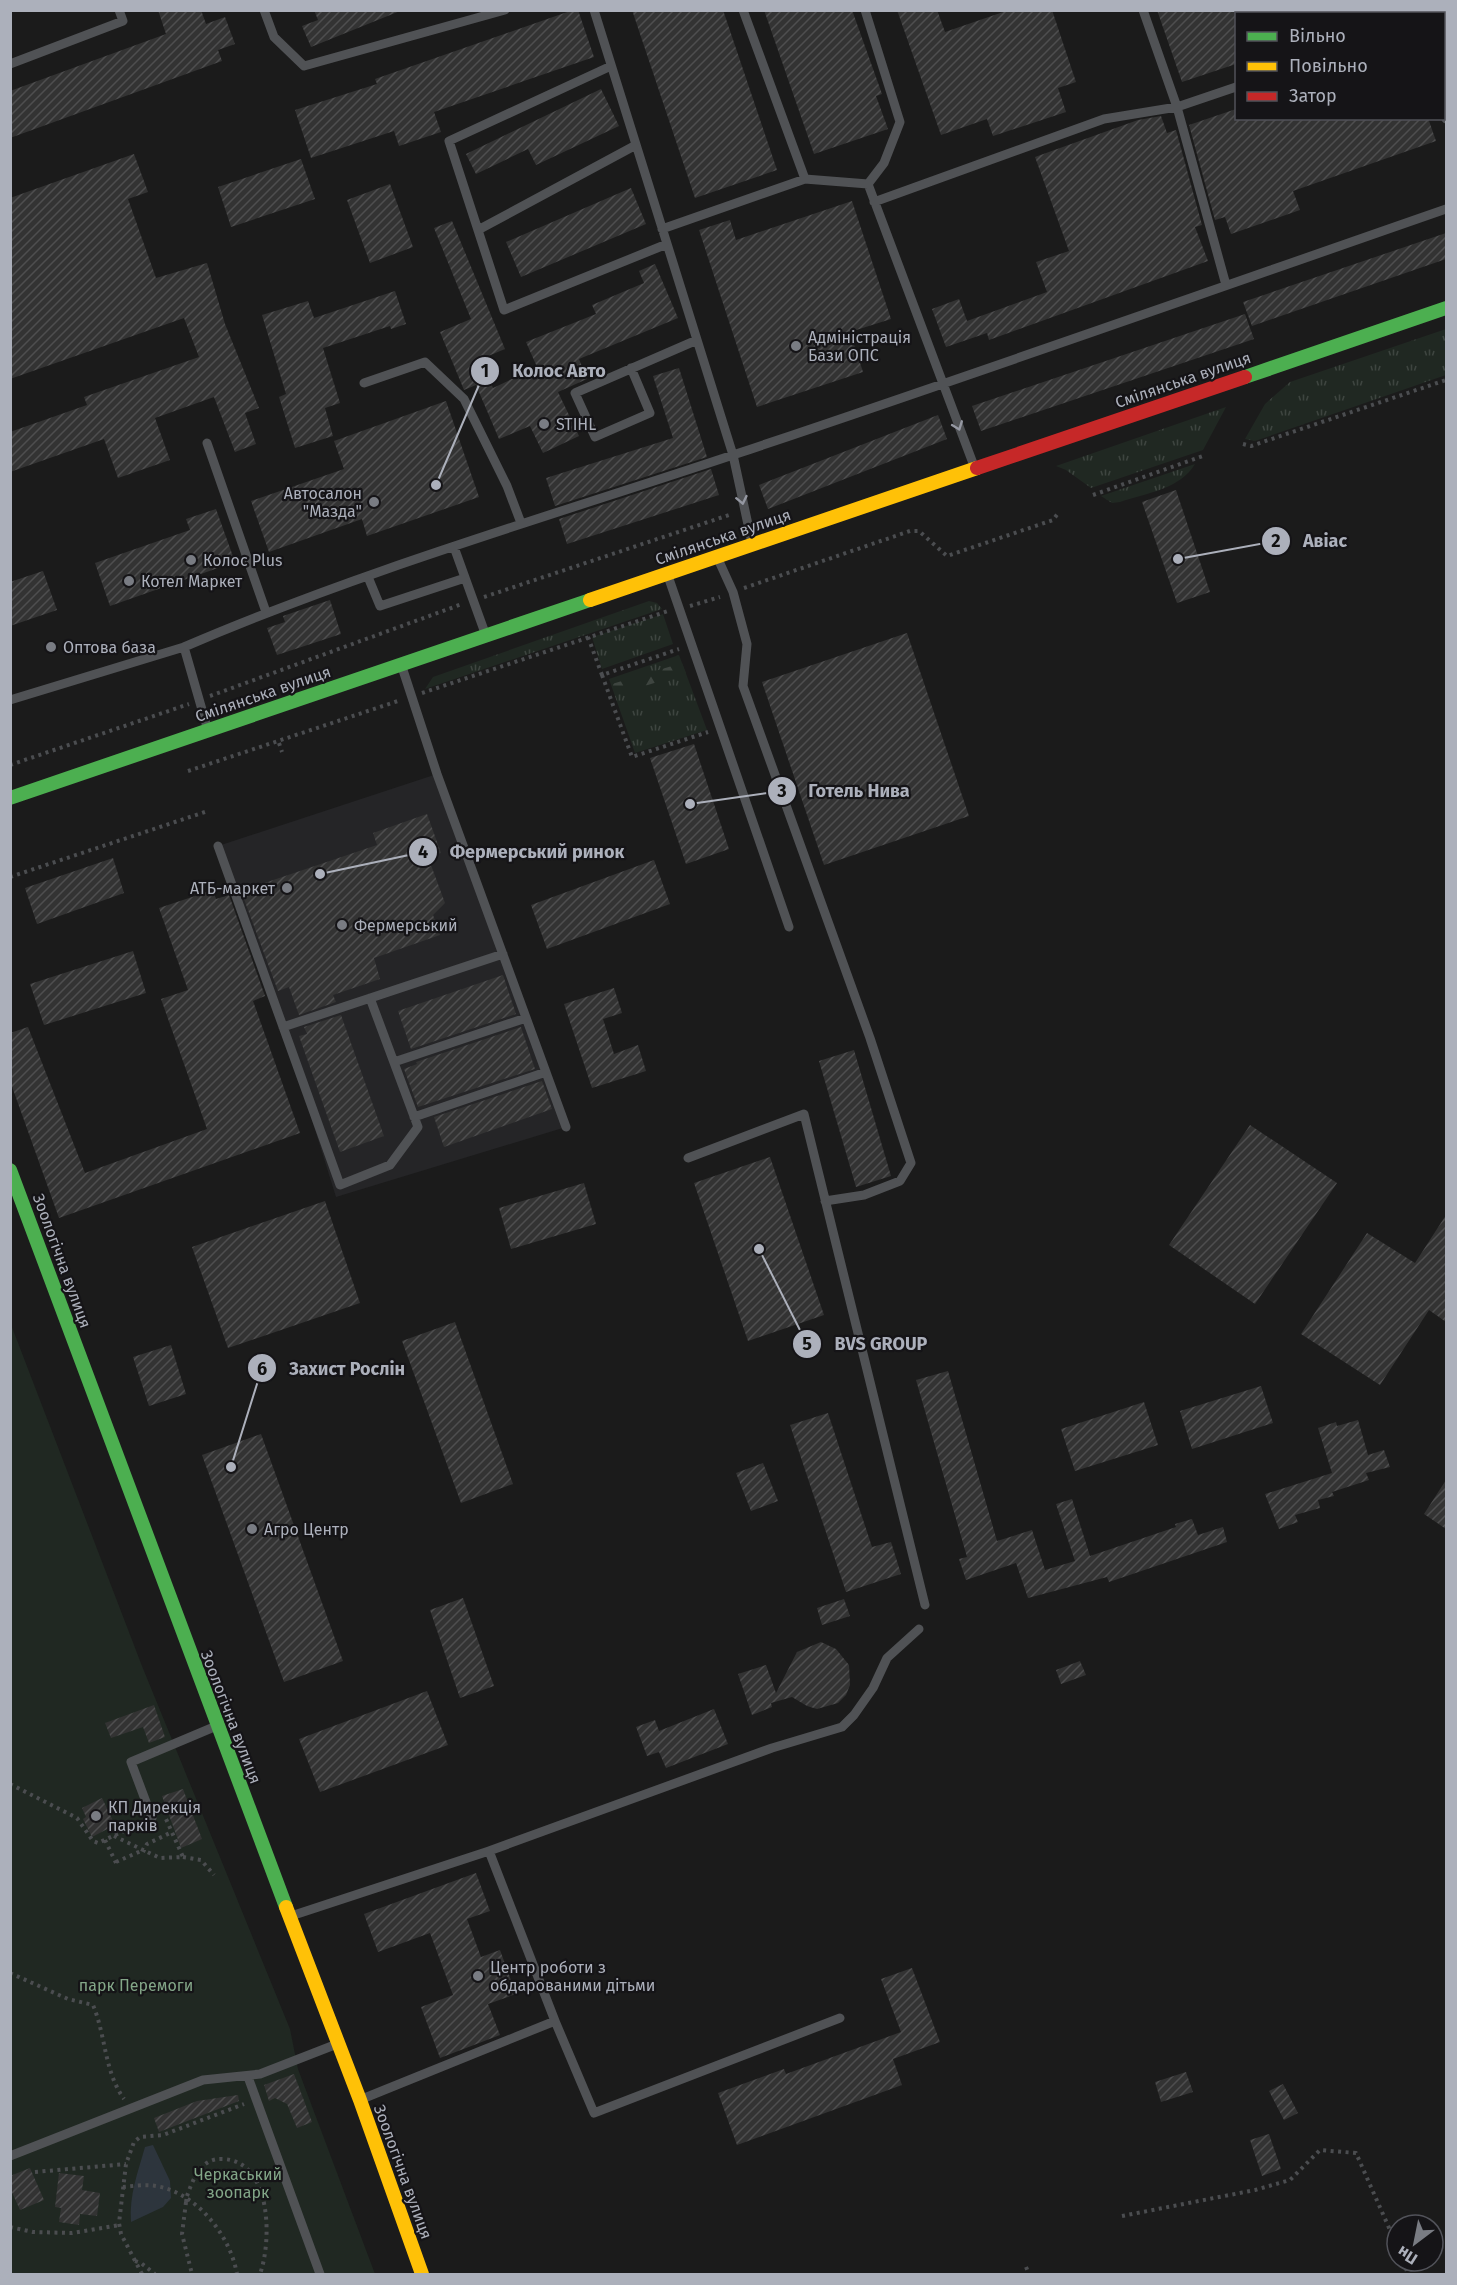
<svg xmlns="http://www.w3.org/2000/svg" width="1457" height="2285" viewBox="0 0 1457 2285" font-family="'Fira Sans',sans-serif">
	<style>
		.built { fill: #252527 }
		.grass { fill: url(#grass-tufts) }
		.forest { fill: url(#forest-firs) }
		.green { fill: #202822 }
		.water { fill: #2d353d }
		.building { fill: url(#building-hatch) }
		.lines { fill: none; stroke-linecap: round; stroke-linejoin: round }
		.path { stroke: #4b4d50; stroke-width: 4; stroke-dasharray: 3 4.5; stroke-linecap: butt }
		.lane { stroke: #505255; stroke-width: 9 }
		.fast { stroke: #4caf50; stroke-width: 14 }
		.slow { stroke: #ffc107; stroke-width: 14 }
		.jam { stroke: #c62828; stroke-width: 14 }
		.path-bridge { stroke: #4b4d50; stroke-width: 4; stroke-dasharray: 3 4.5; stroke-linecap: butt }
		.oneway { stroke: #9598a2 }
		.poi-dot { fill: #797c83; stroke: #151417; stroke-width: 2 }
		.labels { text-anchor: middle; dominant-baseline: central; stroke-width: 4.5; stroke-linejoin: round; paint-order: stroke }
		.poi-label { font-size: 16px; fill: #acb0bb; stroke: #151417; text-anchor: start }
		.street-label { font-size: 16px; fill: #acb0bb; stroke: #151417 }
		.park-label { font-size: 16px; fill: #83a688; stroke: #151417 }
		.leader { fill: none; stroke: #acb0bb; stroke-width: 2 }
		.callout-dot { fill: #acb0bb; stroke: #151417; stroke-width: 2 }
		.mark-label { font-size: 18px; text-anchor: middle; font-weight: bold; fill: #111 }
		.callout-label { font-size: 18px; text-anchor: middle; font-weight: bold; fill: #acb0bb; stroke: #151417; stroke-width: 4.5; stroke-linejoin: round; paint-order: stroke }
	</style>
	<defs>
		<pattern id="grass-tufts" width="24" height="20" patternUnits="userSpaceOnUse" patternTransform="scale(1.5)"><rect width="24" height="20" fill="#202822"/><path d="M3 7l-1-3M5 7V3M7 7l1-3M15 17l-1-3M17 17v-4M19 17l1-3" fill="none" stroke="#3e4540"/></pattern>
		<pattern id="forest-firs" width="22" height="20" patternUnits="userSpaceOnUse" patternTransform="scale(1.5)"><rect width="22" height="20" fill="#202822"/><path d="M5 1l3.5 6h-7zM16 11l3.5 6h-7z" fill="#3e4540"/></pattern>
		<pattern id="building-hatch" width="6" height="6" patternUnits="userSpaceOnUse" patternTransform="scale(1.5)"><rect width="6" height="6" fill="#333"/><path d="M-1 1l2-2M0 6l6-6M5 7l2-2" fill="none" stroke="#4e4e4f"/></pattern>
	</defs>
	<rect width="100%" height="100%" fill="#1b1b1b"/>
	<path class="built" d="M 437,774 L 566,1127 L 336,1197 L 283,1027 L 218,846 Z"/>
	<path class="grass" d="M 1446,329 L 1446,375 L 1255,441 L 1245,439 L 1265,404 L 1290,382 Z
		M 1226,407 L 1203,450 L 1091,488 L 1066,470 L 1056,466 Z
		M 1195,464 C 1180,489 1147,493 1120,502 L 1112,503 L 1101,496 Z
		M 649,601 L 657,603 L 662,609 L 425,689 L 433,677 Z
		M 663,614 L 673,644 L 602,669 L 592,637 Z
		M 679,655 L 707,730 L 635,753 L 609,679 Z"/>
	<path class="forest" d="M 682,663 L 686,673 L 616,695 L 612,684 Z"/>
	<path class="green" d="M 10,1322 L 142,1666 L 290,2029 L 298,2069 L 375,2274 L 11,2274 Z"/>
	<path class="water" d="M 153,2145 L 170,2181 L 171,2198 L 163,2207 L 131,2222 C 129,2195 138,2172 145,2147 Z"/>
	<path class="building" d="M 158,10 L 201,10 L 206,24 L 225,17 L 235,44 L 218,50 L 222,61 L 10,138 L 10,91 L 166,34 Z
		M 314,10 L 400,10 L 400,11 L 311,47 L 302,26 L 318,20 Z
		M 573,10 L 578,10 L 594,57 L 434,112 L 441,132 L 399,146 L 394,131 L 311,158 L 295,110 L 377,84 L 375,79 Z
		M 632,10 L 723,10 L 777,170 L 695,198 Z
		M 764,10 L 852,10 L 882,94 L 876,96 L 888,129 L 814,154 Z
		M 897,10 L 937,10 L 945,32 L 1009,10 L 1052,10 L 1076,82 L 1058,88 L 1066,112 L 993,136 L 987,119 L 941,135 Z
		M 1157,10 L 1236,10 L 1236,64 L 1182,82 Z
		M 601,89 L 619,126 L 536,165 L 528,149 L 476,174 L 466,154 Z
		M 1236,109 L 1236,118 L 1428,118 L 1436,141 L 1293,191 L 1300,210 L 1231,234 L 1225,217 L 1215,220 L 1189,125 Z
		M 1161,116 L 1167,133 L 1176,130 L 1202,225 L 1195,227 L 1208,261 L 989,340 L 987,333 L 946,347 L 932,309 L 959,299 L 967,321 L 1047,292 L 1036,262 L 1069,251 L 1035,157 L 1138,120 Z
		M 134,154 L 148,192 L 128,199 L 156,278 L 207,263 L 225,324 L 259,408 L 245,413 L 256,444 L 235,452 L 214,397 L 155,418 L 170,460 L 118,478 L 104,439 L 10,472 L 10,432 L 87,405 L 84,397 L 199,357 L 184,318 L 10,379 L 10,198 Z
		M 301,159 L 315,199 L 231,227 L 218,187 Z
		M 390,184 L 413,247 L 370,263 L 347,200 Z
		M 631,188 L 646,224 L 521,277 L 506,242 Z
		M 852,201 L 891,319 L 850,332 L 863,372 L 757,407 L 699,230 L 730,220 L 736,240 Z
		M 452,221 L 505,349 L 481,359 L 493,388 L 537,367 L 526,342 L 596,314 L 592,305 L 644,283 L 639,271 L 655,264 L 678,318 L 579,359 L 587,379 L 558,392 L 579,436 L 543,453 L 530,426 L 499,439 L 476,385 L 464,390 L 440,332 L 471,319 L 434,228 Z
		M 1446,233 L 1446,259 L 1252,326 L 1243,302 Z
		M 395,291 L 406,324 L 391,329 L 390,326 L 323,348 L 340,403 L 325,408 L 333,436 L 295,448 L 279,397 L 286,394 L 262,315 L 308,301 L 314,318 Z
		M 1245,314 L 1254,339 L 981,431 L 972,406 Z
		M 679,368 L 707,457 L 555,506 L 546,478 L 673,438 L 653,376 Z
		M 446,401 L 479,497 L 367,536 L 362,519 L 269,552 L 251,501 L 344,469 L 334,441 Z
		M 938,415 L 947,439 L 768,509 L 759,485 Z
		M 711,469 L 719,495 L 567,544 L 559,519 Z
		M 1176,490 L 1210,592 L 1177,603 L 1142,502 Z
		M 216,509 L 235,562 L 110,606 L 95,563 L 190,530 L 186,519 Z
		M 43,571 L 57,610 L 10,626 L 10,582 Z
		M 330,600 L 341,634 L 277,655 L 267,628 L 285,622 L 283,616 Z
		M 907,633 L 969,816 L 824,865 L 762,682 Z
		M 694,744 L 729,849 L 686,864 L 650,758 Z
		M 427,814 L 441,853 L 428,857 L 445,903 L 433,915 L 440,935 L 374,958 L 380,979 L 333,995 L 336,1002 L 299,1015 L 289,987 L 278,991 L 241,891 L 377,845 L 373,833 Z
		M 113,858 L 124,893 L 37,924 L 25,888 Z
		M 654,860 L 670,904 L 547,949 L 531,905 Z
		M 213,890 L 216,899 L 229,895 L 265,996 L 253,1001 L 300,1133 L 59,1218 L 10,1081 L 10,1033 L 28,1027 L 85,1173 L 207,1129 L 161,999 L 188,990 L 159,908 Z
		M 133,951 L 146,993 L 44,1025 L 30,984 Z
		M 503,975 L 516,1014 L 411,1049 L 398,1011 Z
		M 614,988 L 622,1013 L 603,1019 L 614,1054 L 638,1045 L 646,1071 L 592,1088 L 564,1004 Z
		M 341,1015 L 384,1136 L 340,1152 L 299,1036 L 307,1034 L 304,1027 Z
		M 521,1027 L 535,1069 L 418,1107 L 404,1069 L 417,1064 L 416,1062 Z
		M 854,1050 L 891,1176 L 856,1187 L 819,1061 Z
		M 542,1081 L 552,1109 L 444,1147 L 434,1117 Z
		M 1250,1125 L 1337,1183 L 1255,1304 L 1169,1245 Z
		M 770,1157 L 824,1315 L 748,1341 L 694,1183 Z
		M 584,1183 L 596,1224 L 511,1249 L 499,1208 Z
		M 325,1201 L 360,1303 L 228,1348 L 192,1247 Z
		M 1446,1215 L 1446,1322 L 1429,1310 L 1380,1385 L 1301,1334 L 1367,1233 L 1415,1263 Z
		M 455,1322 L 513,1484 L 461,1503 L 402,1341 Z
		M 171,1345 L 186,1394 L 149,1406 L 133,1357 Z
		M 948,1371 L 997,1541 L 1032,1530 L 1045,1570 L 1075,1561 L 1056,1504 L 1072,1499 L 1090,1556 L 1176,1527 L 1175,1524 L 1192,1519 L 1198,1535 L 1223,1527 L 1227,1542 L 1109,1582 L 1107,1577 L 1028,1598 L 1016,1563 L 966,1580 L 959,1559 L 967,1557 L 916,1380 Z
		M 1261,1386 L 1273,1423 L 1192,1449 L 1180,1411 Z
		M 1144,1402 L 1158,1445 L 1075,1471 L 1061,1429 Z
		M 828,1413 L 872,1547 L 891,1542 L 901,1574 L 846,1592 L 790,1425 Z
		M 1358,1420 L 1368,1455 L 1384,1450 L 1390,1467 L 1366,1473 L 1369,1480 L 1332,1492 L 1334,1496 L 1318,1500 L 1320,1508 L 1295,1515 L 1298,1522 L 1279,1529 L 1265,1494 L 1332,1473 L 1318,1428 L 1336,1422 L 1337,1426 Z
		M 261,1434 L 343,1661 L 284,1682 L 202,1455 Z
		M 763,1463 L 778,1501 L 751,1511 L 736,1473 Z
		M 1446,1480 L 1446,1529 L 1424,1514 Z
		M 463,1598 L 494,1686 L 460,1698 L 430,1610 Z
		M 844,1599 L 850,1616 L 822,1625 L 817,1608 Z
		M 821,1642 L 836,1649 L 849,1665 L 850,1685 L 846,1695 L 838,1703 L 817,1709 L 807,1706 L 792,1697 L 771,1703 L 772,1707 L 752,1715 L 738,1674 L 766,1665 L 776,1693 L 797,1652 Z
		M 1080,1661 L 1086,1675 L 1061,1684 L 1056,1670 Z
		M 427,1691 L 448,1745 L 320,1792 L 299,1739 Z
		M 154,1705 L 165,1737 L 149,1743 L 143,1727 L 111,1738 L 105,1723 Z
		M 714,1709 L 728,1744 L 666,1768 L 659,1752 L 647,1756 L 636,1727 L 655,1720 L 659,1731 Z
		M 183,1789 L 202,1839 L 181,1848 L 162,1796 Z
		M 102,1798 L 115,1825 L 92,1837 L 83,1819 L 86,1817 L 82,1808 Z
		M 476,1873 L 490,1911 L 467,1919 L 481,1957 L 500,1950 L 516,1994 L 488,2004 L 500,2035 L 440,2058 L 421,2007 L 453,1995 L 430,1933 L 378,1952 L 364,1914 Z
		M 912,1968 L 940,2042 L 893,2059 L 902,2085 L 737,2145 L 718,2093 L 784,2069 L 786,2074 L 901,2032 L 881,1979 Z
		M 1186,2072 L 1193,2092 L 1161,2102 L 1155,2082 Z
		M 294,2074 L 312,2122 L 297,2128 L 287,2104 L 275,2098 L 269,2101 L 264,2085 Z
		M 1283,2084 L 1298,2113 L 1284,2120 L 1269,2091 Z
		M 238,2095 L 239,2101 L 159,2132 L 154,2118 L 197,2101 Z
		M 1269,2134 L 1281,2169 L 1262,2176 L 1250,2140 Z
		M 30,2168 L 44,2200 L 20,2210 L 10,2188 L 10,2176 Z
		M 59,2173 L 84,2176 L 82,2190 L 100,2193 L 97,2216 L 80,2214 L 79,2225 L 59,2222 L 61,2208 L 55,2207 Z"/>
	<g class="lines">
		<path class="path" d="M 1243,444 L 1251,446 L 1446,380
			M 1093,495 L 1203,456
			M 744,588 L 910,531 L 919,531 L 947,556 L 1053,520 L 1059,512
			M 484,597 L 732,514
			M 690,606 L 720,597
			M 588,637 L 602,675 L 679,649
			M 602,675 L 632,757 L 708,732
			M 422,693 L 668,611
			M 210,696 L 462,604
			M 279,743 L 282,752
			M 10,765 L 189,704
			M 188,771 L 401,700
			M 10,877 L 205,812
			M 10,1784 L 77,1818 L 93,1841 L 98,1843 L 141,1823
			M 114,1836 L 160,1858 L 183,1857 L 166,1819
			M 105,1840 L 118,1867
			M 143,1852 L 147,1844 L 172,1832
			M 183,1857 L 201,1860 L 214,1875
			M 116,1862 L 141,1851
			M 10,1973 L 68,1999 L 93,2005 C 106,2036 104,2071 124,2099
			M 35,2172 L 126,2164
			M 123,2187 C 133,2186 145,2184 156,2186 C 197,2193 230,2235 237,2274
			M 187,2196 C 193,2179 201,2158 222,2159 C 272,2160 272,2241 260,2274
			M 186,2202 L 182,2234 L 192,2274
			M 1122,2216 L 1255,2190 L 1290,2180 L 1320,2150 L 1356,2153 L 1397,2246
			M 10,2227 L 33,2232 L 72,2233 L 120,2225
			M 135,2261 L 141,2263 L 155,2274
			M 1403,2261 L 1408,2274
			M 1026,2267 L 1029,2274
			M 142,2274 L 121,2234 L 119,2223 L 126,2164 L 134,2142 L 140,2137 L 163,2135 L 244,2104"/>
		<path class="lane" d="M 264,10 L 274,37 L 304,66 L 505,10
			M 594,10 L 733,455 L 752,543
			M 743,10 L 805,179
			M 865,10 L 900,122 L 884,163 L 868,184
			M 1143,10 L 1177,107 L 1226,285
			M 1312,10 L 1313,14
			M 1410,10 L 1411,14
			M 10,64 L 123,21 L 119,10
			M 611,66 L 449,141 L 504,310 L 667,244
			M 1444,110 L 1446,119
			M 868,184 L 974,466
			M 874,202 L 1104,119 L 1177,107 L 1236,87
			M 662,229 L 805,179 L 868,184
			M 478,230 L 636,145
			M 631,368 L 650,413 L 595,437 L 575,393 L 697,340
			M 364,383 L 425,362 L 464,399 L 507,486 L 521,523
			M 207,443 L 266,612
			M 454,547 L 485,633
			M 718,559 L 733,592 L 747,644 L 743,686 L 870,1038 L 911,1163 L 900,1181 L 864,1195 L 825,1201
			M 668,576 L 789,927
			M 368,577 L 380,606 L 465,578
			M 402,667 L 437,774 L 566,1127
			M 10,700 L 184,647
			M 207,727 L 184,647 C 363,570 551,516 736,454 C 973,375 1210,291 1446,209
			M 218,846 L 340,1185 L 390,1165 L 418,1127 L 370,998
			M 283,1027 L 503,954
			M 394,1062 L 526,1018
			M 414,1117 L 546,1072
			M 688,1158 L 804,1114 L 925,1605
			M 152,1818 L 131,1762 L 214,1727
			M 489,1851 L 555,2021
			M 291,1916 L 489,1851 L 772,1748 L 842,1727 L 854,1715 L 873,1688 L 887,1658 L 919,1629
			M 248,2077 L 320,2274
			M 362,2099 L 555,2021 L 594,2113 L 840,2018
			M 10,2156 L 203,2080 L 260,2074 L 337,2044"/>
		<path class="fast" d="M 1245,377 L 1446,308
			M 10,798 L 590,600
			M 10,1170 L 286,1907"/>
		<path class="slow" d="M 590,600 L 977,468
			M 286,1907 L 360,2100 L 422,2274"/>
		<path class="jam" d="M 977,468 L 1245,377"/>
		<path class="path-bridge" d="M 186,2202 L 187,2196"/>
	</g>
	<defs><path id="oneway-chevron" d="M-2-3.5L2.5 0L-2 3.5" fill="none" stroke-width="1.6" stroke-linecap="round" stroke-linejoin="round" transform="scale(1.5)"/></defs>
	<g class="oneway">
		<use href="#oneway-chevron" transform="translate(958 426) rotate(69)"/>
		<use href="#oneway-chevron" transform="translate(742 500) rotate(78)"/>
	</g>
	<g class="poi-dot">
		<circle cx="796" cy="346" r="6"/>
		<circle cx="544" cy="424" r="6"/>
		<circle cx="374" cy="502" r="6"/>
		<circle cx="191" cy="560" r="6"/>
		<circle cx="129" cy="581" r="6"/>
		<circle cx="51" cy="647" r="6"/>
		<circle cx="287" cy="888" r="6"/>
		<circle cx="342" cy="925" r="6"/>
		<circle cx="252" cy="1529" r="6"/>
		<circle cx="96" cy="1816" r="6"/>
		<circle cx="478" cy="1976" r="6"/>
	</g>
	<g class="labels">
		<g class="poi-label">
			<text x="808" y="337">Адміністрація<tspan x="808" dy="18">Бази ОПС</tspan></text>
			<text x="556" y="424">STIHL</text>
			<text x="362" y="493" text-anchor="end">Автосалон<tspan x="362" dy="18">"Мазда"</tspan></text>
			<text x="203" y="560">Колос Plus</text>
			<text x="141" y="581">Котел Маркет</text>
			<text x="63" y="647">Оптова база</text>
			<text x="275" y="888" text-anchor="end">АТБ-маркет</text>
			<text x="354" y="925">Фермерський</text>
			<text x="264" y="1529">Агро Центр</text>
			<text x="108" y="1807">КП Дирекція<tspan x="108" dy="18">парків</tspan></text>
			<text x="490" y="1967">Центр роботи з<tspan x="490" dy="18">обдарованими дітьми</tspan></text>
		</g>
		<g class="street-label">
			<text transform="translate(1183 380) rotate(-19)">Смілянська вулиця</text>
			<text transform="translate(723 537) rotate(-19)">Смілянська вулиця</text>
			<text transform="translate(263 694) rotate(-19)">Смілянська вулиця</text>
			<text transform="translate(62 1261) rotate(70)">Зоологічна вулиця</text>
			<text transform="translate(231 1717) rotate(69)">Зоологічна вулиця</text>
			<text transform="translate(403 2172) rotate(70)">Зоологічна вулиця</text>
		</g>
		<g class="park-label">
			<text x="136" y="1985">парк Перемоги</text>
			<text x="238" y="2174">Черкаський<tspan x="238" dy="18">зоопарк</tspan></text>
		</g>
	</g>
	<path class="leader" d="M436 485L485 371M1178 559L1276 541M690 804L782 791M320 874L423 852M759 1249L807 1344M231 1467L262 1368"/>
	<g class="callout-dot">
		<circle cx="436" cy="485" r="6"/>
		<circle cx="1178" cy="559" r="6"/>
		<circle cx="690" cy="804" r="6"/>
		<circle cx="320" cy="874" r="6"/>
		<circle cx="759" cy="1249" r="6"/>
		<circle cx="231" cy="1467" r="6"/>
		<circle cx="485" cy="371" r="15"/>
		<circle cx="1276" cy="541" r="15"/>
		<circle cx="782" cy="791" r="15"/>
		<circle cx="423" cy="852" r="15"/>
		<circle cx="807" cy="1344" r="15"/>
		<circle cx="262" cy="1368" r="15"/>
	</g>
	<g class="mark-label">
		<text x="485" y="377">1</text>
		<text x="1276" y="547">2</text>
		<text x="782" y="797">3</text>
		<text x="423" y="858">4</text>
		<text x="807" y="1350">5</text>
		<text x="262" y="1375">6</text>
	</g>
	<g class="callout-label">
		<text x="559" y="377">Колос Авто</text>
		<text x="1325" y="547">Авіас</text>
		<text x="859" y="797">Готель Нива</text>
		<text x="537" y="858">Фермерський ринок</text>
		<text x="881" y="1350">BVS GROUP</text>
		<text x="347" y="1375">Захист Рослін</text>
	</g>
	<rect width="1457" height="2285" fill="none" stroke="#acb0bb" stroke-width="24"/>
	<rect x="1235" y="12" width="210" height="108" fill="#151417" stroke="#515259" stroke-width="1.5"/>
	<rect x="1247" y="32" width="30" height="9" fill="#4caf50" stroke="#515259" stroke-width="1.5"/>
	<text x="1289" y="42" font-size="18" fill="#acb0bb">Вільно</text>
	<rect x="1247" y="62" width="30" height="9" fill="#ffc107" stroke="#515259" stroke-width="1.5"/>
	<text x="1289" y="72" font-size="18" fill="#acb0bb">Повільно</text>
	<rect x="1247" y="92" width="30" height="9" fill="#c62828" stroke="#515259" stroke-width="1.5"/>
	<text x="1289" y="102" font-size="18" fill="#acb0bb">Затор</text>
	<g transform="translate(1415 2243) rotate(212)"><circle r="28" fill="#151417" stroke="#515259" stroke-width="1.5"/>
	<path d="M0-4.5L10 22L0 15L-10 22Z" fill="#797c83"/>
	<text y="-9" font-size="16" font-weight="bold" text-anchor="middle" fill="#acb0bb">Пн</text>
	</g>
</svg>
